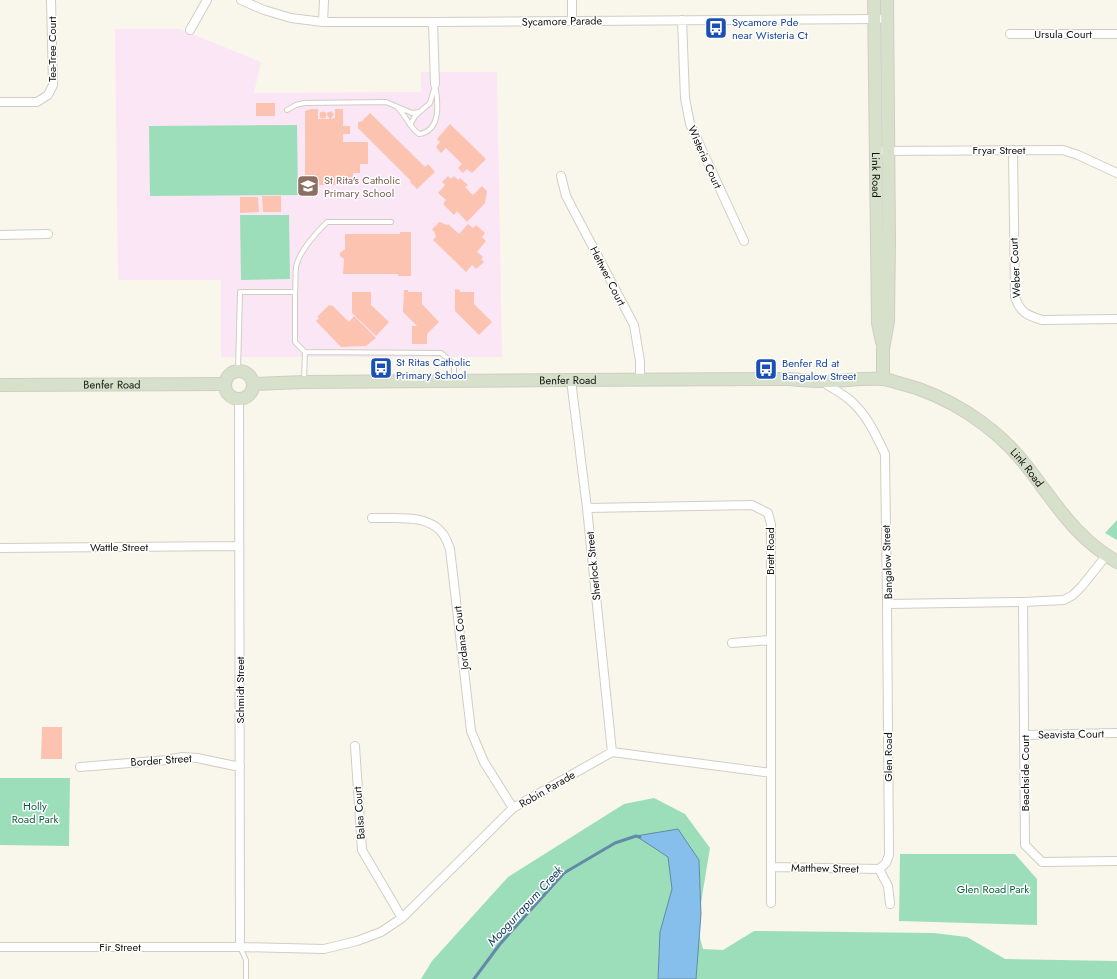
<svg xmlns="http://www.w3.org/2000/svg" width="1117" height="979" viewBox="0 0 1117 979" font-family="Jost,sans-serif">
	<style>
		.education { fill: #fae6f5 }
		.green { fill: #9cdeb9 }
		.water { fill: #86bfec; stroke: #638aa9 }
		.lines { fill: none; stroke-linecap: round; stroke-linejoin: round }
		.stream { stroke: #638aa9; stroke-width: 3 }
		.building { fill: #fcc3b1 }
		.lane-casing { stroke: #d0cec3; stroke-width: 6 }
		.street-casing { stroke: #d0cec3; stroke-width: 10 }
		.secondary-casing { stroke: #d0cec3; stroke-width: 14 }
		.lane { stroke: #fff; stroke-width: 4 }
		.street { stroke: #fff; stroke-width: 8 }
		.secondary { stroke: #d6e0ca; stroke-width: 12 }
		.labels { text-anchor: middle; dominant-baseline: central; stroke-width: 3; stroke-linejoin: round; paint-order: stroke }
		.street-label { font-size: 11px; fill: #10100c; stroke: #fff }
		.transit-label { font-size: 11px; fill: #164399; stroke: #fff; text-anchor: start }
		.education-label { font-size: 11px; fill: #785e54; stroke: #fff; text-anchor: start }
		.park-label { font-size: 11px; fill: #085d3b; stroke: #fff }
		.water-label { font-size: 12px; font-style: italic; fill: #0f3b59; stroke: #fff }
	</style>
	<rect width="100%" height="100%" fill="#f9f7ec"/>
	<path class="education" d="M 115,29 L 180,29 L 261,62 L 254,93 L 421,92 L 421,72 L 497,72 L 502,357 L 221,357 L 221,280 L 118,280 Z"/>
	<path class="green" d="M 297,125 L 298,195 L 150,196 L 149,126 Z
		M 240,215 L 289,215 L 290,279 L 241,280 Z
		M 1117,520 L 1117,540 L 1105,533 Z
		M 0,778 L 70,778 L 69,846 L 0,845 Z
		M 654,798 L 685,814 L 710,848 L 697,927 L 703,949 L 723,950 L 754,931 L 934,933 L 967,937 L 1005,959 L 1117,961 L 1117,979 L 421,979 L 432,961 L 508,877 L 624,804 Z
		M 900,854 L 1015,854 L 1037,879 L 1037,925 L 899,921 Z"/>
	<path class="water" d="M 678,829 L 699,860 L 701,914 L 696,979 L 658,979 L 660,932 L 672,889 L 668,857 L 636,836 Z"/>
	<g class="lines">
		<path class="stream" d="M 474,979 L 500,944 L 564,873 L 615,843 L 636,836 L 640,837"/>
	</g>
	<path class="building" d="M 256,103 L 275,103 L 275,116 L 256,116 Z
		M 311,109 L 318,109 L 318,119 L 330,119 L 327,115 L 327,113 L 331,111 L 334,114 L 331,119 L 335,118 L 335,109 L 343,109 L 343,126 L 350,126 L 350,134 L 343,134 L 343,142 L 368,142 L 368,164 L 360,164 L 360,173 L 353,173 L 353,185 L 310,185 L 310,178 L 305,178 L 305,111 Z
		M319.5 115a3.5 3.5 0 1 1 7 0a3.5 3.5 0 1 1-7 0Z
		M 370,113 L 425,167 L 428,164 L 435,172 L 417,189 L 410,182 L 411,181 L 358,128 L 358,123 L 360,121 L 361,122 Z
		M 450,124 L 486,159 L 472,173 L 467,169 L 463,173 L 458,168 L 462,164 L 446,148 L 441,153 L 436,147 L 440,142 L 437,139 Z
		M 448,176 L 451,179 L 454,176 L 458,180 L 460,178 L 468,185 L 465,187 L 473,195 L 482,186 L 487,191 L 485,203 L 467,222 L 457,211 L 454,215 L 443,204 L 446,200 L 438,193 L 445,185 L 442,182 Z
		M 262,196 L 281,196 L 281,212 L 263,212 Z
		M 240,197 L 258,197 L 259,212 L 240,213 Z
		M 440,222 L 447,225 L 448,224 L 459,234 L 468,224 L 473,228 L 476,225 L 485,233 L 482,237 L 486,241 L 477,252 L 483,257 L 481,259 L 484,262 L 476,269 L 472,265 L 466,272 L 433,240 L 436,237 L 434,231 L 432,230 L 433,228 L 438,224 L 437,223 Z
		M 400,232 L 411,232 L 411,276 L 398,276 L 398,274 L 343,274 L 344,259 L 340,256 L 340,253 L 345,249 L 345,234 L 400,234 Z
		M 455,289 L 460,290 L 460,292 L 474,292 L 474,304 L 492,322 L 479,335 L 455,311 Z
		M 404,290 L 408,290 L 408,292 L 422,292 L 422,304 L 439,322 L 427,334 L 427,344 L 412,344 L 412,326 L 417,326 L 403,312 Z
		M 352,292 L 371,292 L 371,305 L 389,322 L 376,336 L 352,313 Z
		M 329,305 L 331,306 L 332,305 L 349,322 L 354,316 L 376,338 L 366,346 L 341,347 L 316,321 L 319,318 L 317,317 Z
		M 42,727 L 62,727 L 62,759 L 41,759 Z"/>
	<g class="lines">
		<g class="lane-casing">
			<path id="lane" d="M 398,108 C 406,116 410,128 419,134 C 442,131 438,101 435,84
				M 287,110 L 296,105 L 304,103 L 386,102 L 412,113 L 419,112
				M 410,125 L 415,116 L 430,103 L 435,86
				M 295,292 C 296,284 295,275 296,267 C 299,251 316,233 327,222 L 391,222
				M 238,371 L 240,292 L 295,292 L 295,342 L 305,352 L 441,353 L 454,364 L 454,379
				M 304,380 L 305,352
				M 240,947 L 246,960 L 246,979"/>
		</g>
		<g class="street-casing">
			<path id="street" d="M 241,0 L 264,10 L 291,18 L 323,22 L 433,22 L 879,19
				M 572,0 L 572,21
				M 682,20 L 685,98 L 690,124 L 744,241
				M 323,22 L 324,0
				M 433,22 L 435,84
				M 190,30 L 207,0
				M 1010,34 L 1117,34
				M 0,102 L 37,102 L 48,95 L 53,85 L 51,0
				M 1013,150 L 1015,297 C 1020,312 1026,315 1042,320 L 1117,319
				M 876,151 L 1063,150 L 1078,155 L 1117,173
				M 561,176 L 566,196 L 634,325 L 640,361 L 640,379
				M 0,235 L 48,234
				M 571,380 L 587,508 L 612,752
				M 822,381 C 831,388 842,393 851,401 C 867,415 876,435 885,454 L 887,604 L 1023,602 L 1064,600 L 1073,595 L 1082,586 L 1106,556
				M 239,400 L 240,947
				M 587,508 L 752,505 L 768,513 L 771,524 L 771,773
				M 372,518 C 395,519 428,513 443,534 C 446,538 448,544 450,549 L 471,731 L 484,762 L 513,808
				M 0,548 L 238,546
				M 1023,602 L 1025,845 L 1042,862 L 1117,861
				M 887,604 L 889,855 L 886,863 L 879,869 L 888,886 L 890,904
				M 732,643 L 770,640
				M 1025,735 L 1117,733
				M 355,746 L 362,850 L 402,918
				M 80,767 L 167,760 L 182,757 L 197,758 L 240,767
				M 771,867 L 879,869
				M 0,947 L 240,947 L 324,949 L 357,941 L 381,932 L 402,918 L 513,808 L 612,752 L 771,773 L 771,903"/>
		</g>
		<g class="secondary-casing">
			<g id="secondary">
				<path id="s1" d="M 874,0 L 878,323 L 882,342"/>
				<circle cx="239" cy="385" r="14"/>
				<path d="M 883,379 L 883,349 L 888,321 L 889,240 L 887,0"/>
				<path id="s2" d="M 254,384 L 304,382 L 571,380 L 788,379 C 800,380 812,381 824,381 C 843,381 863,378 882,379 C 888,379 894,382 899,383 C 947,395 994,425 1025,464 C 1055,502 1073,536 1117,562"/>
				<path id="s3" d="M 0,385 L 225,384"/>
			</g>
		</g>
		<use href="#lane" class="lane"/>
		<use href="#street" class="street"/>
		<use href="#secondary" class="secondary"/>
	</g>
	<defs>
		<g id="bus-square" transform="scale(1.15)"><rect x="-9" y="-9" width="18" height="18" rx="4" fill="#1a4fb4" stroke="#fff"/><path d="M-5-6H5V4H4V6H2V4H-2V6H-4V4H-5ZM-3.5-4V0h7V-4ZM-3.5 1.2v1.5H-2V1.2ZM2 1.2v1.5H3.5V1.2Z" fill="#fff"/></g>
		<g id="school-square" transform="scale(1.15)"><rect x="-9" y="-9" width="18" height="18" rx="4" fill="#8d6e63" stroke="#fff"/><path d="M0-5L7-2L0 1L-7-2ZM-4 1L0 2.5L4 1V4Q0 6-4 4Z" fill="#fff"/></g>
	</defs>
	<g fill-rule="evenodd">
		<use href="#bus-square" x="716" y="28"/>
		<use href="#school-square" x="308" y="186"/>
		<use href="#bus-square" x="381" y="368"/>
		<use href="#bus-square" x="766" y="369"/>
	</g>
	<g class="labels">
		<g class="street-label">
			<text transform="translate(562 21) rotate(-1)">Sycamore Parade</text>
			<text x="1063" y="34">Ursula Court</text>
			<text transform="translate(52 49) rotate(-90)">Tea-Tree Court</text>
			<text x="999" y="150">Fryar Street</text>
			<text transform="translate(705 157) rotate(66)">Wisteria Court</text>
			<text stroke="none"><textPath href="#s1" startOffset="175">Link Road</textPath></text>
			<text transform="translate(1015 268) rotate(-93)">Weber Court</text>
			<text transform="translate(608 276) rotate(63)">Hettwer Court</text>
			<text stroke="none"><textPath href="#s2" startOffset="314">Benfer Road</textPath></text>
			<text stroke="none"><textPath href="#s3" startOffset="112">Benfer Road</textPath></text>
			<text stroke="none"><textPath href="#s2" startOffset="802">Link Road</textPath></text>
			<text x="119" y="547">Wattle Street</text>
			<text transform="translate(770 551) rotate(-90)">Brett Road</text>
			<text transform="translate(887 562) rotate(-92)">Bangalow Street</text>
			<text transform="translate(593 566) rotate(-96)">Sherlock Street</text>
			<text transform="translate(461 638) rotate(-97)">Jordana Court</text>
			<text transform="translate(240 690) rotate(-90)">Schmidt Street</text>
			<text transform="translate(1071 734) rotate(-1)">Seavista Court</text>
			<text transform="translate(888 757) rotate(-90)">Glen Road</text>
			<text transform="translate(161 760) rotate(-4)">Border Street</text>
			<text transform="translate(1025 773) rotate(-90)">Beachside Court</text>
			<text transform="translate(547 789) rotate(-30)">Robin Parade</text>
			<text transform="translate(359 813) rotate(-94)">Balsa Court</text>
			<text transform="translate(825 868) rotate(1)">Matthew Street</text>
			<text x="120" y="947">Fir Street</text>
		</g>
		<g class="transit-label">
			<text x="732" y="22">Sycamore Pde<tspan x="732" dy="13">near Wisteria Ct</tspan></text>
			<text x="396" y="362">St Ritas Catholic<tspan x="396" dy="13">Primary School</tspan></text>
			<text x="782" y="363">Benfer Rd at<tspan x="782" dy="13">Bangalow Street</tspan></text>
		</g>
		<g class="education-label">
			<text x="324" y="180">St Rita's Catholic<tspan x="324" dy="13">Primary School</tspan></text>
		</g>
		<g class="park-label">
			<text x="35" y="806">Holly<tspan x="35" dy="13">Road Park</tspan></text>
			<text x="993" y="889">Glen Road Park</text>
		</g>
		<g class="water-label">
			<text transform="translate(525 906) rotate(-47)">Moogurrapum Creek</text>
		</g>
	</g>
</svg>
